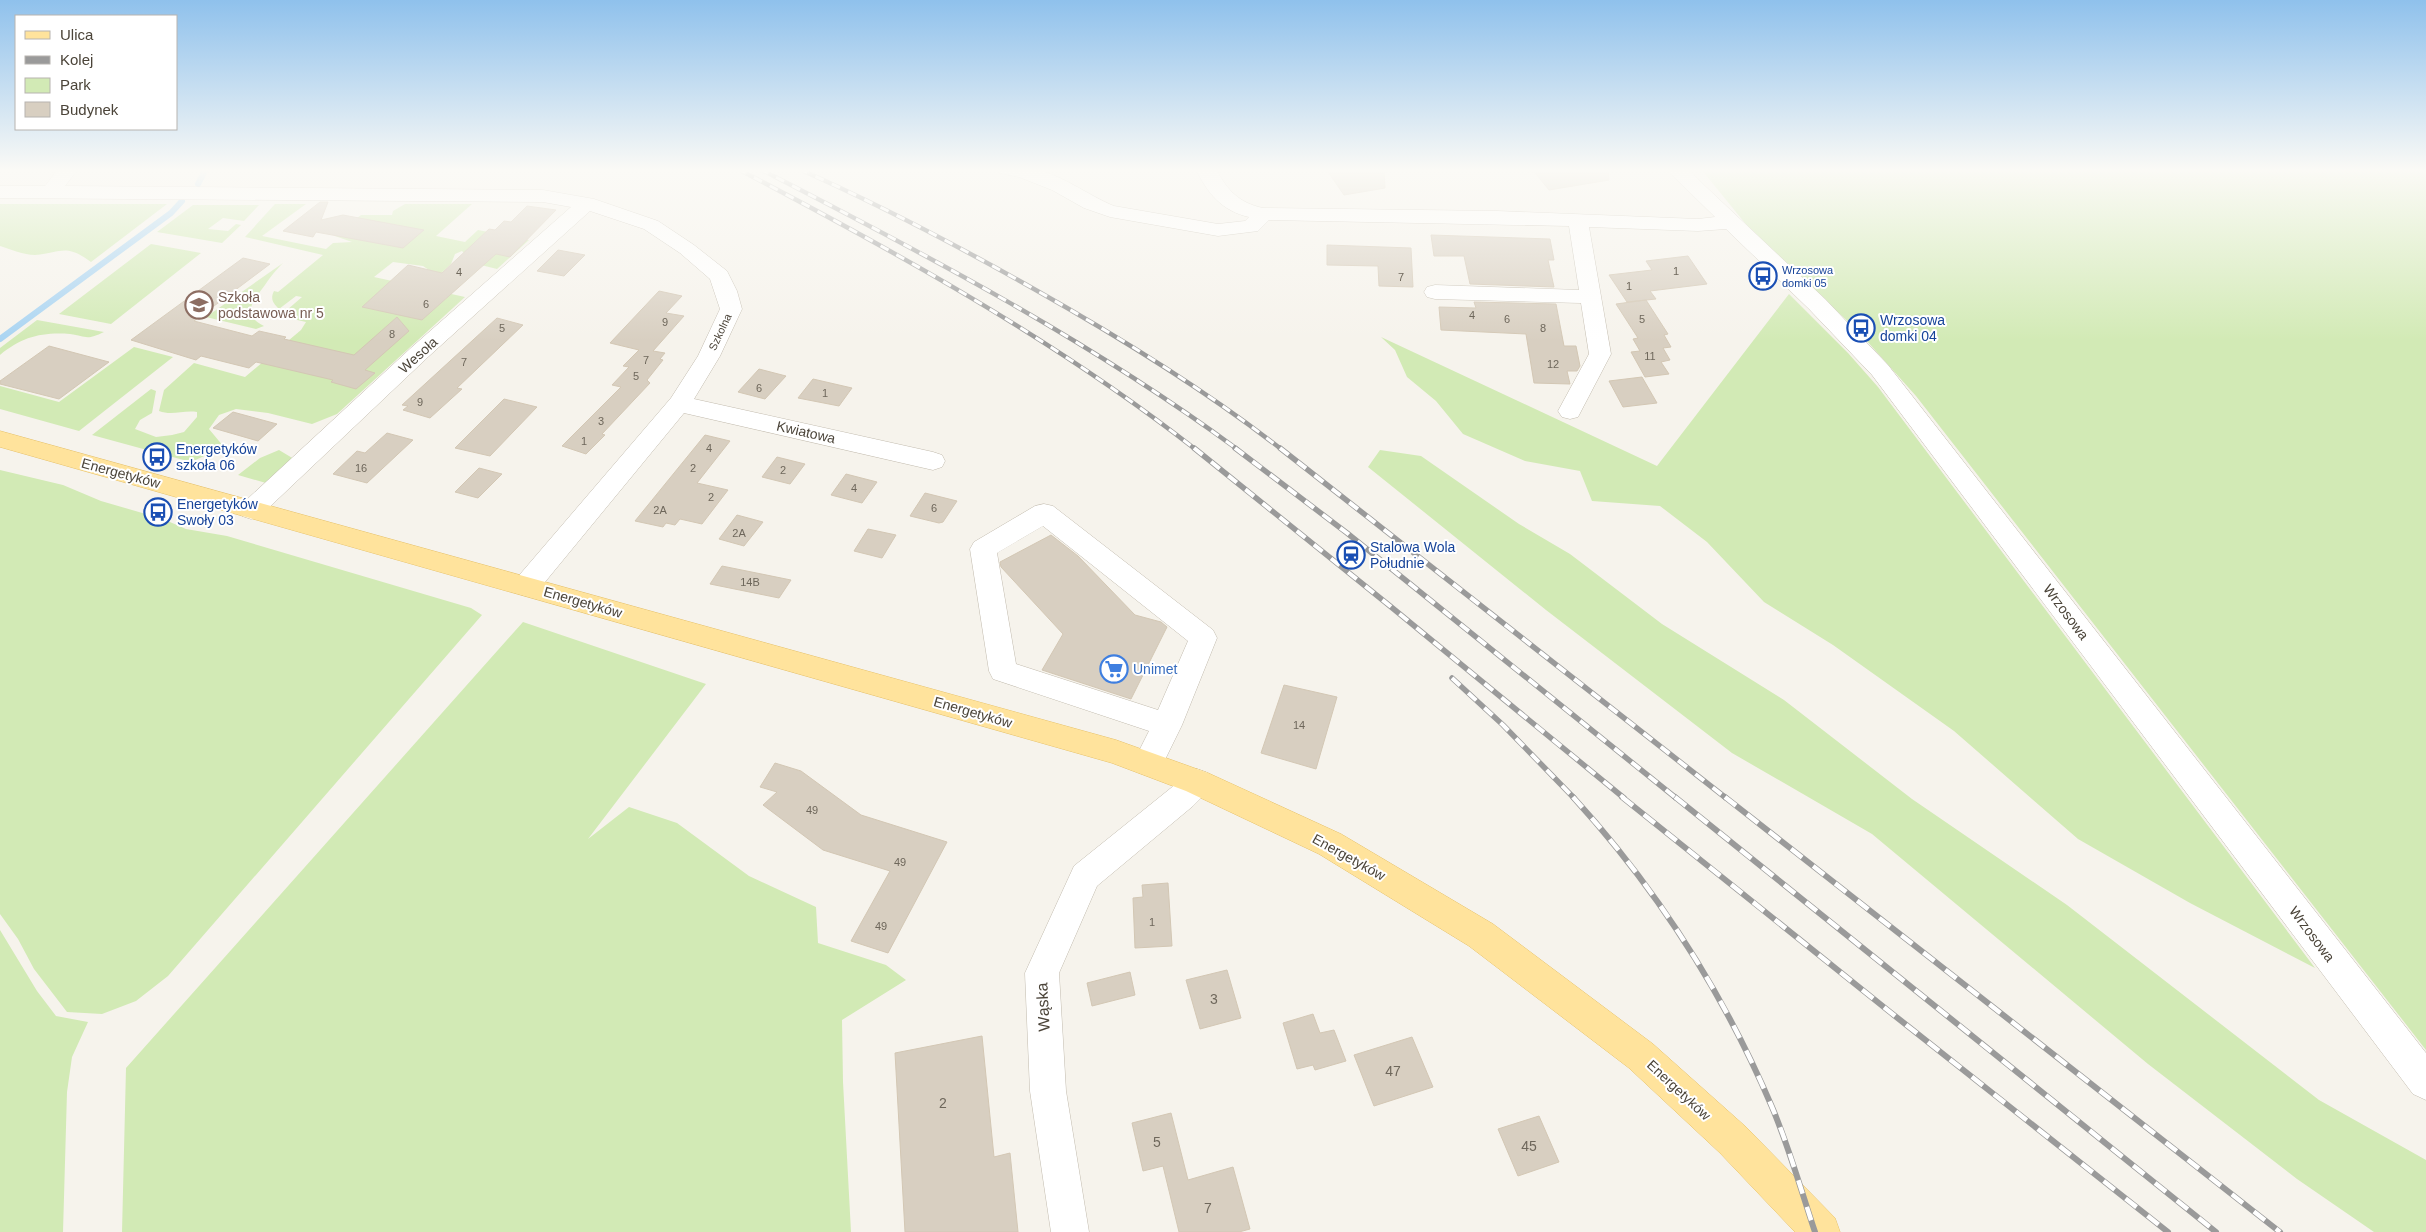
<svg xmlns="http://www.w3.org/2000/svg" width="2426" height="1232" viewBox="0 0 2426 1232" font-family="Helvetica,sans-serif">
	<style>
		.green { fill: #d2eab5 }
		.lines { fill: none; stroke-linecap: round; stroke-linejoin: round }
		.stream { stroke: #a9d4f2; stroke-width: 6 }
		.building { fill: #d8cfc1; stroke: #d3c7b4 }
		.minor-casing { stroke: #c2bbae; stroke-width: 1 }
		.major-casing { stroke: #e6c16a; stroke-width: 1 }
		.minor { fill: #fff; fill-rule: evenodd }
		.major { fill: #ffe39c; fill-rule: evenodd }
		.rail-far2-casing { stroke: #9a9a9a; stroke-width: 4.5 }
		.rail-far1-casing { stroke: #9a9a9a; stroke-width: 5.5 }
		.rail-casing { stroke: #9a9a9a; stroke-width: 6 }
		.rail-far2 { stroke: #fff; stroke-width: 3; stroke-dasharray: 9; stroke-linecap: butt }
		.rail-far1 { stroke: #fff; stroke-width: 4; stroke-dasharray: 11; stroke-linecap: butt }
		.rail { stroke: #fff; stroke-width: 4.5; stroke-dasharray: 14; stroke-linecap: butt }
		.labels { text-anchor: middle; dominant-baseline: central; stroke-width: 4; stroke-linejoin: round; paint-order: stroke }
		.far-transit-label { font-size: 11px; fill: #164399; stroke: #fff; text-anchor: start }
		.number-label { font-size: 11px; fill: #6e675b }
		.far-street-label { font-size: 11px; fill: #4b4439; stroke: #fff }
		.education-label { font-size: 14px; fill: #785e54; stroke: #fff; text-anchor: start }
		.transit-label { font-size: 14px; fill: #164399; stroke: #fff; text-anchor: start }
		.street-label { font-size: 14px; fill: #4b4439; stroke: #fff }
		.shop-label { font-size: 14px; fill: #366cbe; stroke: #fff; text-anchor: start }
		.near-number-label { font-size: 14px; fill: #6e675b }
		.near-street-label { font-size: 16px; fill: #4b4439; stroke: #fff }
	</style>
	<rect width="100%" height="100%" fill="#f6f3ec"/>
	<path class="green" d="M 1701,169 L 2426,169 L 2426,1050 L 1916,396 L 1857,330 L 1753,233 Z
		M 0,204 L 167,204 L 91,262 C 65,243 62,253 35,255 C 24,255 10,249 0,246 Z
		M 275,204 L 306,204 L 262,236 L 326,249 L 333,243 L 352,242 L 335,236 L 361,215 L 392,215 L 393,211 L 405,204 L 472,204 L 436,236 L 465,242 L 478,230 L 529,240 L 497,269 L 465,261 L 467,256 L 462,251 L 455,254 L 451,264 L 438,276 L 423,266 L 393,262 L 374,277 L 465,297 L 337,414 L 312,424 L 268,413 L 236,409 L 219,415 L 209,429 L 224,447 L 191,462 L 92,435 L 151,389 L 156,391 L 152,413 L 140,420 L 135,429 L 156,437 L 172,435 L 184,432 L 197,417 L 197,412 C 183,410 172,416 159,411 L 164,390 L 194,363 L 245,377 L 301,330 L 306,322 L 280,316 L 302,297 L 296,296 L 279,309 C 273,303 270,299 274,291 L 278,292 L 323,255 L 245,237 Z
		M 193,205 L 259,205 L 244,221 L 223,218 L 208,229 L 228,231 L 236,224 L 241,225 L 222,243 L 157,232 Z
		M 151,244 L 201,253 L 111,324 L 59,314 Z
		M 283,263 C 276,270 271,276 265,285 C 255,299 239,314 264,326 L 256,329 L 206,317 Z
		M 1789,294 L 1848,353 L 1878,387 L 2315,968 L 2190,903 L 2078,839 L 1954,731 L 1833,645 L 1764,602 L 1707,542 L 1660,506 L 1592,501 L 1580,471 L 1525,461 L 1463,434 L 1436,401 L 1407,377 L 1395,350 L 1381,337 L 1657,466 Z
		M 37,320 L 104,332 C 86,341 86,336 70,334 C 41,332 22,337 0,355 L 0,348 Z
		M 134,347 L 173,357 L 79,431 L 0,409 L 0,386 L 59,402 Z
		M 279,450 L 294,459 L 266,483 L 238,475 L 260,458 Z
		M 1380,450 L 1421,456 L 1519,524 L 1570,554 L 1662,624 L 1784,700 L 1912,799 L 2067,905 L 2319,1100 L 2426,1160 L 2426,1232 L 2374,1232 L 2297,1179 L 2148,1064 L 1872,834 L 1732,753 L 1546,610 L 1368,467 Z
		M 0,470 L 63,485 L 101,501 L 163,519 L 186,529 L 227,536 L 471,608 L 482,615 L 168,976 L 136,1001 L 102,1014 L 67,1012 L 34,969 L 18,939 L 0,914 Z
		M 523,622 L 706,684 L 588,839 L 629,807 L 677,823 L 749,876 L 816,907 L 818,943 L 886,965 L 906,980 L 842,1020 L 843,1082 L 851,1232 L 122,1232 L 126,1068 Z
		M 0,930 L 37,991 L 56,1016 L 88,1022 L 72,1057 L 67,1092 L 63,1232 L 0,1232 Z"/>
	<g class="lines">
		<path class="stream" d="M 198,184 L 206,169
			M 0,339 L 171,213 L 182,201"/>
	</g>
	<path class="building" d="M 1326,169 L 1384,169 L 1385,188 L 1344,195 Z
		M 1532,169 L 1608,169 L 1609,180 L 1549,190 Z
		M 320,202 L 328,202 L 321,220 L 343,215 L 424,230 L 403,248 L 316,232 L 313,237 L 283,231 Z
		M 527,206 L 556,210 L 510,257 L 496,254 L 422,320 L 362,307 L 408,265 L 442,273 L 489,229 L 495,230 L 504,221 L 511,222 Z
		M 1431,235 L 1550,239 L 1554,260 L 1548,260 L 1554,287 L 1470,284 L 1464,256 L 1434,256 Z
		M 1327,245 L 1411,248 L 1413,287 L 1379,286 L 1378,266 L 1327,265 Z
		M 558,250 L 585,255 L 564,276 L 537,271 Z
		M 1688,256 L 1707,284 L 1650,291 L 1656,299 L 1627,302 L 1609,275 L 1652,270 L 1646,261 Z
		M 243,258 L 270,264 L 194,321 L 252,336 L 259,331 L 286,337 L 284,339 L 354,355 L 397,317 L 409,331 L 365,370 L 375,373 L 356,389 L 331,382 L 333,380 L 256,362 L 249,368 L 201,356 L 196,360 L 131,340 Z
		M 659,291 L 682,296 L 666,313 L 684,316 L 653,351 L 665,353 L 660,359 L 663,360 L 647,380 L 650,383 L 602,434 L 605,435 L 586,454 L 562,446 L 621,387 L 612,385 L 629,367 L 623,366 L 639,350 L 610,343 Z
		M 1646,300 L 1668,334 L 1664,335 L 1671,347 L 1663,348 L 1670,360 L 1661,362 L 1669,374 L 1645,377 L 1631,352 L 1640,351 L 1633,339 L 1638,338 L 1616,304 Z
		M 1474,302 L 1556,304 L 1564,346 L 1576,346 L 1580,366 L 1577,371 L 1567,371 L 1570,384 L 1534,383 L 1526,334 L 1441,330 L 1439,307 L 1476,308 Z
		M 497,318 L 523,325 L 457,388 L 462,389 L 430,418 L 403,410 L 408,406 L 402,405 Z
		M 49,346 L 109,362 L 59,399 L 0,384 L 0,381 Z
		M 759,369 L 786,376 L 765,399 L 738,392 Z
		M 1642,377 L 1657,403 L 1623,407 L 1609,381 Z
		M 813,379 L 852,388 L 839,406 L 798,398 Z
		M 504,399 L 537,407 L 490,456 L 455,448 Z
		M 233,412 L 277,424 L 258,441 L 213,428 Z
		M 387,433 L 413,440 L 367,483 L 333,474 L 357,451 L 365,453 Z
		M 705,435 L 730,441 L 697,483 L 728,490 L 702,524 L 680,519 L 675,525 L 666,523 L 663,527 L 635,521 Z
		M 777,457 L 805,464 L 790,484 L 762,477 Z
		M 479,468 L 502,474 L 478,498 L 455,492 Z
		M 846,474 L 877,482 L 862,503 L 831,495 Z
		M 925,493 L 957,501 L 943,522 L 939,523 L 910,516 Z
		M 737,515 L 763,522 L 744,546 L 719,539 Z
		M 868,529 L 896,535 L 882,558 L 854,551 Z
		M 1051,535 L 1078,556 L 1135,615 L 1161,622 L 1167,627 L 1131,699 L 1042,670 L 1063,634 L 1001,567 L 1000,562 Z
		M 722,566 L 791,580 L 779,598 L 710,584 Z
		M 1284,685 L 1337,697 L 1316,769 L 1261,753 Z
		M 775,763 L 801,771 L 861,815 L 947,842 L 888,953 L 851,941 L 890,871 L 823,850 L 763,805 L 777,792 L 760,787 Z
		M 1168,883 L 1172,946 L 1135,948 L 1133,898 L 1143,897 L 1142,885 Z
		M 1227,970 L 1241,1018 L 1200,1029 L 1186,980 Z
		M 1130,972 L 1135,995 L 1092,1006 L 1087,983 Z
		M 1313,1014 L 1320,1033 L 1334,1030 L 1346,1061 L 1315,1070 L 1313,1065 L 1297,1069 L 1283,1023 Z
		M 982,1036 L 994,1157 L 1010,1153 L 1018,1232 L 905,1232 L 895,1053 Z
		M 1412,1037 L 1433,1087 L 1374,1106 L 1354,1055 Z
		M 1171,1113 L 1188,1180 L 1233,1167 L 1250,1229 L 1239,1232 L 1179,1232 L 1163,1166 L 1143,1171 L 1132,1123 Z
		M 1539,1116 L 1559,1162 L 1518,1176 L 1498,1129 Z"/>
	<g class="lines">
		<g class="minor-casing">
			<path id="minor" d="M 58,169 L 78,169 L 65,186 L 543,190 L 594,199 L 658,221 L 694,245 L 727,271 L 737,291 L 742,309 L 720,356 L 694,399 L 933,452 L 942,455 L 945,461 L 942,467 L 933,470 L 684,413 L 536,593 L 526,596 L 516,593 L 513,586 L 516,579 L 671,398 L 698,356 L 720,309 L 710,279 L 680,253 L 644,229 L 590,211 L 428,357 L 260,516 L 251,519 L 242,516 L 238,510 L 242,504 L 412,347 L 571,207 L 543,202 L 0,198 L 0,186 L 45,186 Z
				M 997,169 C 1008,168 1021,167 1032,169 C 1058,172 1089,196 1114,206 L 1218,224 L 1245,221 L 1249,217 C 1222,211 1207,193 1196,169 L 1216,169 C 1227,190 1239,203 1263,208 L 1497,211 L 1698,219 L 1715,217 L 1666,169 L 1687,169 L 1825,299 L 1888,365 L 2426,1053 L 2426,1100 L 2413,1094 L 1872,375 L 1809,309 L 1726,229 L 1698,231 L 1589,227 L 1611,354 L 1578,417 L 1570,419 L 1562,417 L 1558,411 L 1589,354 L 1581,303 L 1435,299 L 1427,297 L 1424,292 L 1427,287 L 1435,285 L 1579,290 L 1569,226 L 1269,220 L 1258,231 L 1218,236 L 1110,217 L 1084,208 L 1052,190 L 1019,177 L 1000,173 Z
				M 1044,504 L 1053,506 L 1213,630 L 1217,638 L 1182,725 L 1159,772 L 1148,776 L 1137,772 L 1133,763 L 1149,731 L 993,679 L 989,671 L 970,549 L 974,542 L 1035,506 ZM 1043,526 L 1188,641 L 1158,710 L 1016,664 L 997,553 Z
				M 1197,769 L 1208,773 L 1212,782 L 1208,791 L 1193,806 L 1097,886 L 1059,973 L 1066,1091 L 1089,1232 L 1051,1232 L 1030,1091 L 1025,973 L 1074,866 L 1171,788 L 1186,773 Z"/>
		</g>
		<g class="major-casing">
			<path id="major" d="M 0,431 L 1116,740 L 1208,773 L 1341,834 L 1493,924 L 1653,1044 L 1746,1127 L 1835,1218 L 1840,1232 L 1795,1232 L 1720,1153 L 1629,1068 L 1469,946 L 1319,854 L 1186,791 L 1112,763 L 0,447 Z"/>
		</g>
		<use href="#minor" class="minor"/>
		<use href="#major" class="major"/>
		<g class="rail-far2-casing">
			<path id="rail-far2" d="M 738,169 C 896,252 1054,339 1195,449
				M 760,169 C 925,254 1087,339 1237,449
				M 799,169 C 880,205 958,246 1034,289 C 1119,337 1204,389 1281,449"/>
		</g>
		<g class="rail-far1-casing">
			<path id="rail-far1" d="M 1194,448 L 1390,606 L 1624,798
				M 1235,448 L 1347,533 L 1676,798
				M 1280,448 L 1726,798
				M 1452,678 L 1503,725 L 1574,798"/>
		</g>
		<g class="rail-casing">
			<path id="rail" d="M 1573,797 C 1657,889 1723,992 1772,1107 C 1789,1147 1801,1190 1815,1232
				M 1622,797 L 1890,1012 L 2168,1232
				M 1675,797 L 2216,1232
				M 1725,797 L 2280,1232"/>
		</g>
		<use href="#rail-far2" class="rail-far2"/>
		<use href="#rail-far1" class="rail-far1"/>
		<use href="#rail" class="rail"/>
	</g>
	<linearGradient id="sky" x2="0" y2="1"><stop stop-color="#8fc1ec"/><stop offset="0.5" stop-color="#fbfaf6"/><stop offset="1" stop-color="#fbfaf6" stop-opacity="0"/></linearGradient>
	<rect width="2426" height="341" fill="url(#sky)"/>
	<defs>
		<g id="bus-ring" transform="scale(1.4375)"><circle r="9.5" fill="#fff" stroke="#1a4fb4" stroke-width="1.5"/><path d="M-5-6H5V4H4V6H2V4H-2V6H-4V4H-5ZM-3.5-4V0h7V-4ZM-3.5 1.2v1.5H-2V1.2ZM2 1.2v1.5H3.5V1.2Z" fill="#1a4fb4"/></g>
		<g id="school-ring" transform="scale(1.4375)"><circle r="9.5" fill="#fff" stroke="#8d6e63" stroke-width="1.5"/><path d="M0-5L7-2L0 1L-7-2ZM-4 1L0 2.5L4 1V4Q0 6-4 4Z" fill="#8d6e63"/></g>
		<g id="station-ring" transform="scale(1.4375)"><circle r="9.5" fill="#fff" stroke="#1a4fb4" stroke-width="1.5"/><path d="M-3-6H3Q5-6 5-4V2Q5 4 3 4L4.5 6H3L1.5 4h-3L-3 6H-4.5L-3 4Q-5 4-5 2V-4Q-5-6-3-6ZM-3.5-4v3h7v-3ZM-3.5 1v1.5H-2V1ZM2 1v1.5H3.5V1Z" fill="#1a4fb4"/></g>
		<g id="supermarket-ring" transform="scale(1.4375)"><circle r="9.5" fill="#fff" stroke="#3f7fe0" stroke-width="1.5"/><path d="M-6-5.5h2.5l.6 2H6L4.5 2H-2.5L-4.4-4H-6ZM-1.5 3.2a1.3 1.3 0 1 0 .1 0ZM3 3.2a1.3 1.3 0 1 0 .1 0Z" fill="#3f7fe0"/></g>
	</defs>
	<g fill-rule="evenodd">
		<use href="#bus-ring" x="1763" y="276"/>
		<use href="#school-ring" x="199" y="305"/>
		<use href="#bus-ring" x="1861" y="328"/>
		<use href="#bus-ring" x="157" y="457"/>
		<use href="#bus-ring" x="158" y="512"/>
		<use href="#station-ring" x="1351" y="555"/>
		<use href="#supermarket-ring" x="1114" y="669"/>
	</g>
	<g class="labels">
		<g class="far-transit-label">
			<text x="1782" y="270">Wrzosowa<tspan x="1782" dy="13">domki 05</tspan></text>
		</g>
		<g class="number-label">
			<text x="1676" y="271">1</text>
			<text x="459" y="272">4</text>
			<text x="1401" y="277">7</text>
			<text x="1629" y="286">1</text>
			<text x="426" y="304">6</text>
			<text x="1472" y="315">4</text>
			<text x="1507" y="319">6</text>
			<text x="1642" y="319">5</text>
			<text x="665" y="322">9</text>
			<text x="502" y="328">5</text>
			<text x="1543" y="328">8</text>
			<text x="392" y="334">8</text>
			<text x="1650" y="356">11</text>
			<text x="646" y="360">7</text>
			<text x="464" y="362">7</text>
			<text x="1553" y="364">12</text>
			<text x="636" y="376">5</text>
			<text x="759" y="388">6</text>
			<text x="825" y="393">1</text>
			<text x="420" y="402">9</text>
			<text x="601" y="421">3</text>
			<text x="584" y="441">1</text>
			<text x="709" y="448">4</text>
			<text x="361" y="468">16</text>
			<text x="693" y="468">2</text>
			<text x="783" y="470">2</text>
			<text x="854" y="488">4</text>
			<text x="711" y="497">2</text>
			<text x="934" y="508">6</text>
			<text x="660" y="510">2A</text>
			<text x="739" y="533">2A</text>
			<text x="750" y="582">14B</text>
			<text x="1299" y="725">14</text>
			<text x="812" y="810">49</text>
			<text x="900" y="862">49</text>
			<text x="1152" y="922">1</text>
			<text x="881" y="926">49</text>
		</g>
		<g class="far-street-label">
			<text transform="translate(720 332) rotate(-65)">Szkolna</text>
		</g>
		<g class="education-label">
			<text x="218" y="297">Szkoła<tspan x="218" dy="16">podstawowa nr 5</tspan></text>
		</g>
		<g class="transit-label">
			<text x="1880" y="320">Wrzosowa<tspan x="1880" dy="16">domki 04</tspan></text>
			<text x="176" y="449">Energetyków<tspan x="176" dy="16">szkoła 06</tspan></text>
			<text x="177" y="504">Energetyków<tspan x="177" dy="16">Swoły 03</tspan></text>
			<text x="1370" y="547">Stalowa Wola<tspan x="1370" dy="16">Południe</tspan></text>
		</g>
		<g class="street-label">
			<text transform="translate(418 355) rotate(-42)">Wesoła</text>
			<text transform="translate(806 432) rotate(13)">Kwiatowa</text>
			<text transform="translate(121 473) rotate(15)">Energetyków</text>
			<text transform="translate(583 602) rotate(16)">Energetyków</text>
			<text transform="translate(2066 612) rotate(53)">Wrzosowa</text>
			<text transform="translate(973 712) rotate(16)">Energetyków</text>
			<text transform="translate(1349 857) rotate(29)">Energetyków</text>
			<text transform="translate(2312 934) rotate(53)">Wrzosowa</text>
			<text transform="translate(1679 1090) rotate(43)">Energetyków</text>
		</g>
		<g class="shop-label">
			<text x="1133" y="669">Unimet</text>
		</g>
		<g class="near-number-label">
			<text x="1214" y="999">3</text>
			<text x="1393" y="1071">47</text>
			<text x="943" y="1103">2</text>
			<text x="1157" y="1142">5</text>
			<text x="1529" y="1146">45</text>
			<text x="1208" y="1208">7</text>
		</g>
		<g class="near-street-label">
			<text transform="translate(1043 1007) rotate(-93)">Wąska</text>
		</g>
	</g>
	<rect x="15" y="15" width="162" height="115" fill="#ffffff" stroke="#b7b4b0"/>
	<rect x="25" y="31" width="25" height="8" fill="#ffe39c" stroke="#b7b4b0"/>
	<text x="60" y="40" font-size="15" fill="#4b4439">Ulica</text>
	<rect x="25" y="56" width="25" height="8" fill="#9a9a9a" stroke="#b7b4b0"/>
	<text x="60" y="65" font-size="15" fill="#4b4439">Kolej</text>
	<rect x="25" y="78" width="25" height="15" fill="#d2eab5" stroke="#b7b4b0"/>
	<text x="60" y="90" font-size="15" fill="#4b4439">Park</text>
	<rect x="25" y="102" width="25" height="15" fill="#d8cfc1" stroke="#b7b4b0"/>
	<text x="60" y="115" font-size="15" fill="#4b4439">Budynek</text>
</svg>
